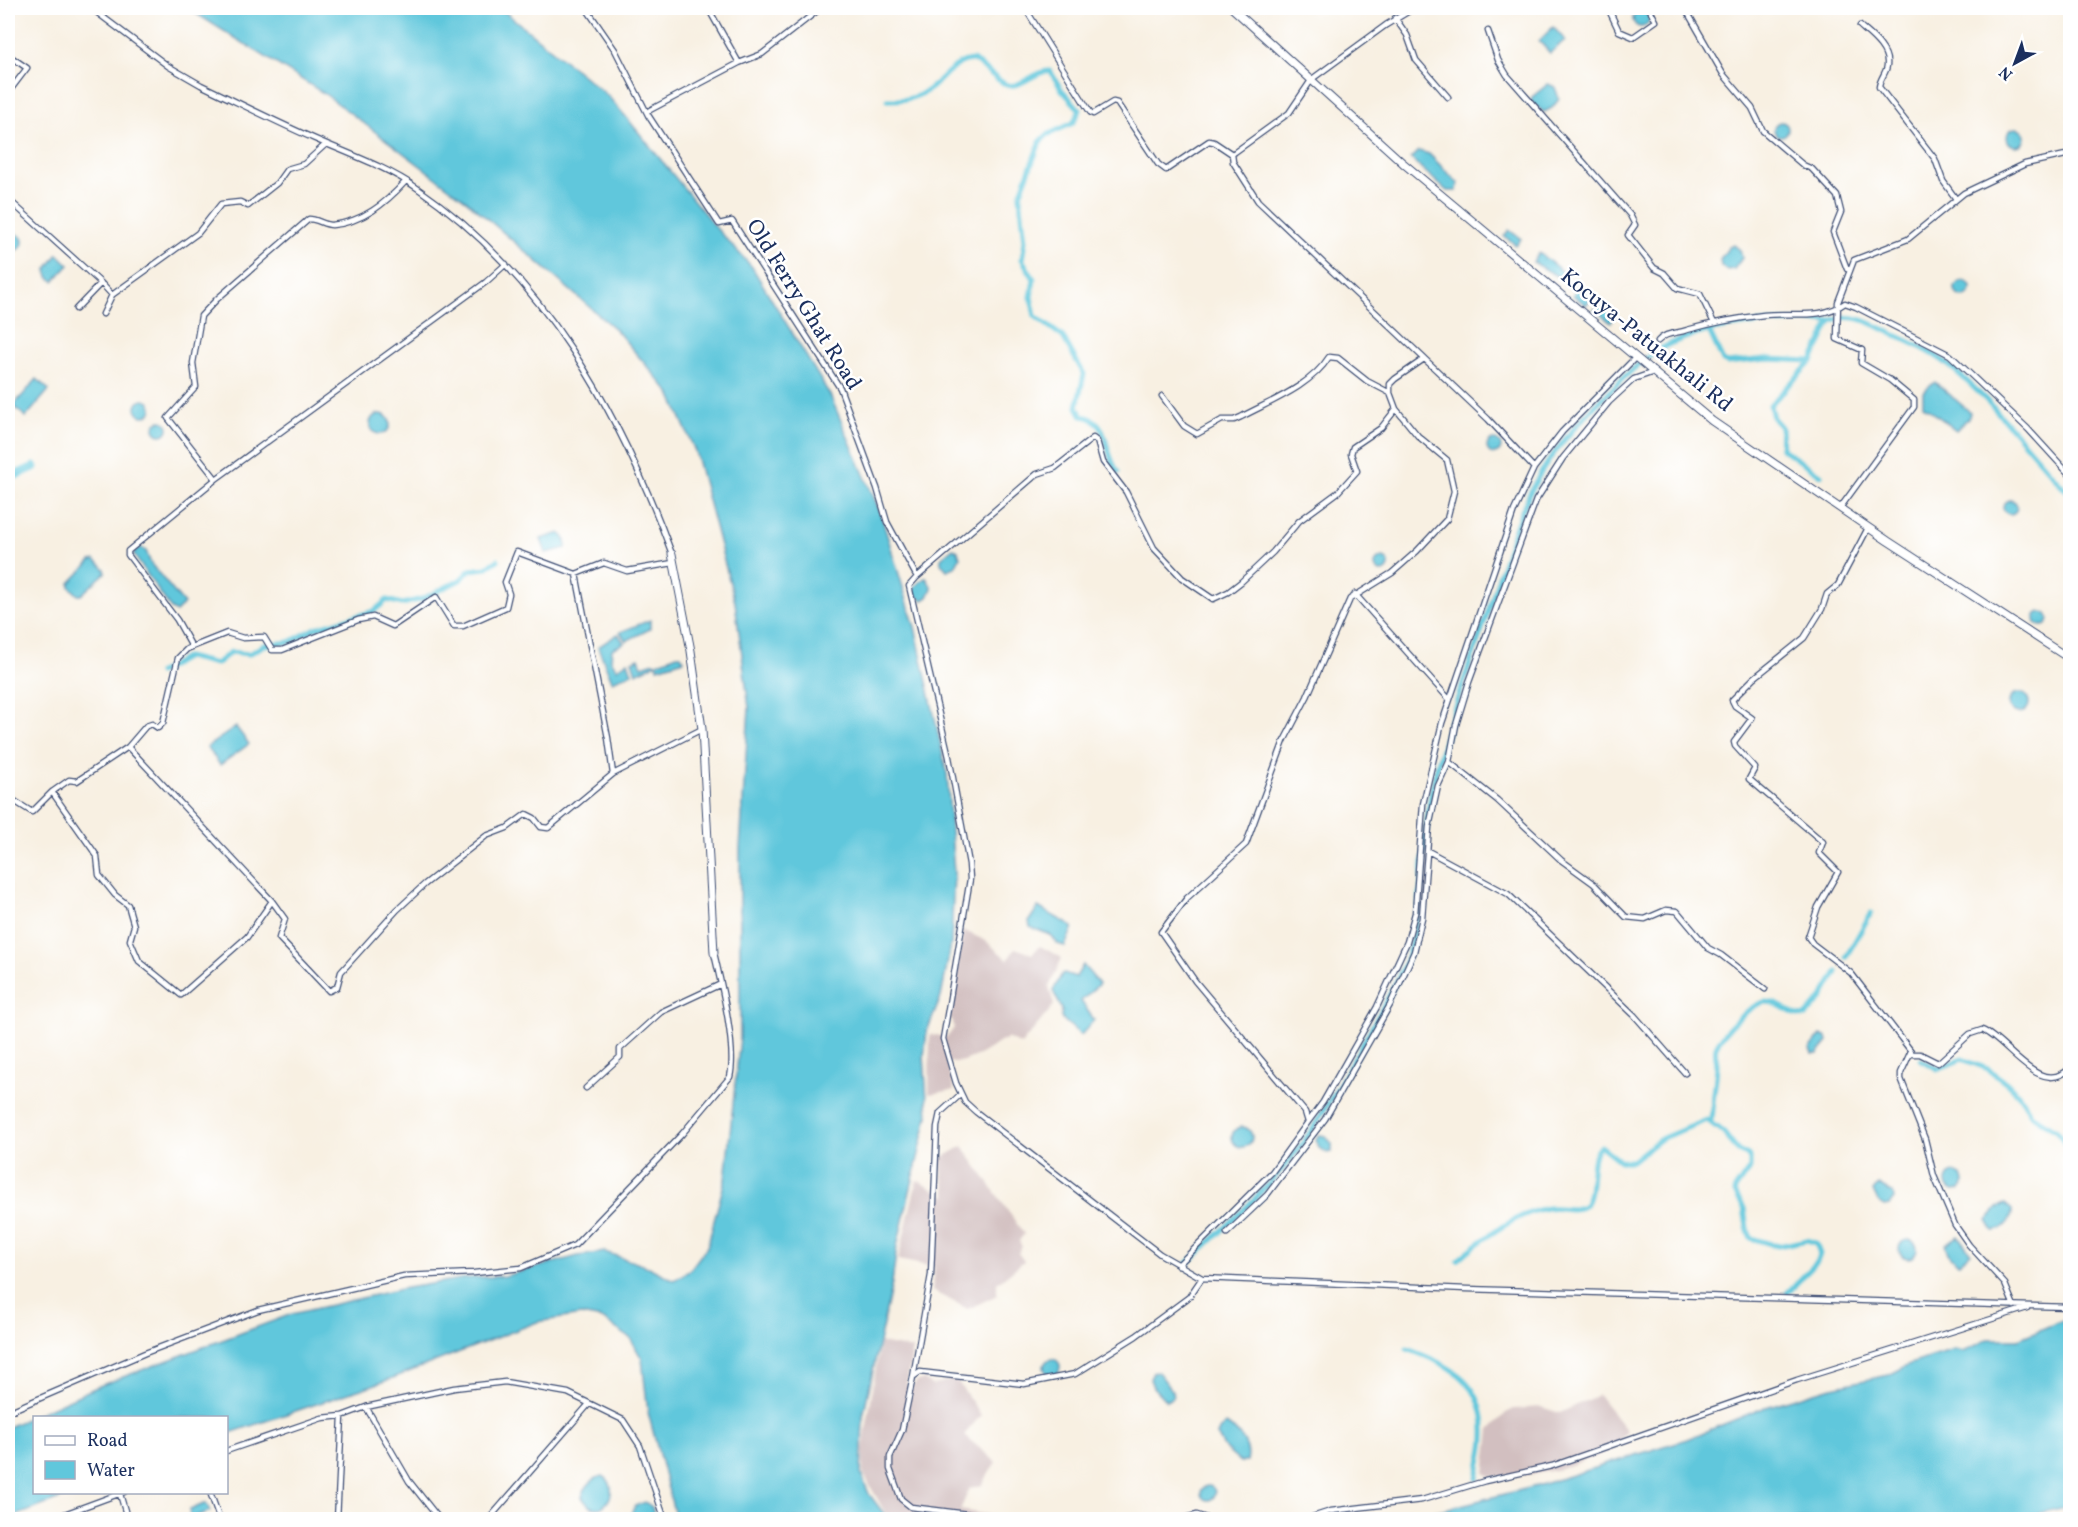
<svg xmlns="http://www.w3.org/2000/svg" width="2078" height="1527" viewBox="0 0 2078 1527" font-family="Vollkorn,serif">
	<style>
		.industrial { fill: #d2bfc0 }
		.water { fill: #60c7dc; stroke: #3e7b9d; stroke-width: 1.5 }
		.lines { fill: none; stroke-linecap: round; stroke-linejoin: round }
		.canal { stroke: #60c7dc; stroke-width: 5 }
		.river { stroke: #60c7dc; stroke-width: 9 }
		.street-casing { stroke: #3c4c72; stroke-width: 7 }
		.secondary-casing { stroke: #3c4c72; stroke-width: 9 }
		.street { stroke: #fff; stroke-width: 4.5 }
		.secondary { stroke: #fff; stroke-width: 7 }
		.labels { text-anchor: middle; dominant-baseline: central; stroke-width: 5; stroke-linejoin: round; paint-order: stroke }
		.street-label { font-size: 22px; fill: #1b2f5e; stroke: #fff }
	</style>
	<rect width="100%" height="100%" fill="#fff"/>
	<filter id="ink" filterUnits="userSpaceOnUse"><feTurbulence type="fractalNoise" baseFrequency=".0167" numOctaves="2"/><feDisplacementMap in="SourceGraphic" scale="12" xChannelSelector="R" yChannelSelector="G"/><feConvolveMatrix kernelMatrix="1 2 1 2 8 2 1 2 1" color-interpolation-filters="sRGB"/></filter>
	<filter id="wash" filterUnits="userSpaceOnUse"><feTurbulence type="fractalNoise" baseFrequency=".008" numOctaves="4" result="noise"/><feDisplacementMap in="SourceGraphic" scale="24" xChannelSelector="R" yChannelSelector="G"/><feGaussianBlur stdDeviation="1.35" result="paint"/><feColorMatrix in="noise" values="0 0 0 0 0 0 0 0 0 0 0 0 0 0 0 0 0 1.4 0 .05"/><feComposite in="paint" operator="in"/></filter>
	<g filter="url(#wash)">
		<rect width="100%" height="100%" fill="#f8f0e2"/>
		<path class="industrial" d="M 963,930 L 986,941 L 1008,960 L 1015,948 L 1032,954 L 1040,946 L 1062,958 L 1049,987 L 1054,1005 L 1021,1045 L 1007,1038 L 981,1054 L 964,1061 L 947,1063 L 954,1090 L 929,1094 L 930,1034 L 947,1037 L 954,1028 L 950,1017 Z
			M 963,1146 L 1024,1234 L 1019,1241 L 1022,1247 L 1018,1253 L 1024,1261 L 997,1283 L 997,1295 L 968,1309 L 932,1291 L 934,1267 L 898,1260 L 917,1180 L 947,1197 L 940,1159 Z
			M 880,1343 L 913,1349 L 906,1385 L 912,1389 L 916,1381 L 924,1380 L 932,1385 L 956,1379 L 981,1415 L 964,1435 L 996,1462 L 982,1485 L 970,1488 L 960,1510 L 1001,1517 L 1001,1519 L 892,1519 L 887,1516 L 863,1473 L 863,1449 Z
			M 1598,1395 L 1627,1431 L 1614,1449 L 1561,1469 L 1535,1474 L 1491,1477 L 1485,1473 L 1490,1430 L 1506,1413 L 1514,1409 L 1541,1407 L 1560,1413 Z"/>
		<path class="water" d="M 187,8 L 500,8 L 607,95 L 627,118 L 717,229 L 752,267 L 830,395 L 880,512 L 915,627 L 947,774 L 954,873 L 951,944 L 941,997 L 927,1031 L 924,1056 L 928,1116 L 897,1246 L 892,1283 L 863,1416 L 861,1474 L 869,1494 L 888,1519 L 676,1519 L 648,1412 L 642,1359 L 630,1338 L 602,1319 L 581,1315 L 537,1322 L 385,1381 L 227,1434 L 226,1418 L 34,1418 L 34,1492 L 75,1493 L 8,1519 L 8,1427 L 99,1386 L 292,1314 L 401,1289 L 466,1278 L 505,1276 L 578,1256 L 605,1252 L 648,1267 L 674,1280 L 689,1271 L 707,1247 L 725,1180 L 740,1038 L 740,848 L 749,708 L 735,602 L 695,451 L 670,393 L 616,330 L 467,201 L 325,94 Z
			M1633 19a8 8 0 1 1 16 0a8 8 0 1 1-16 0Z
			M 1553,27 L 1565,40 L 1550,53 L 1539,41 Z
			M 1548,84 L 1555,87 L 1559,99 L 1552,108 L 1544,112 L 1531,102 L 1532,97 Z
			M1774 129a7 7 0 1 1 14 0a7 7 0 1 1-14 0Z
			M2007 137a9 9 0 1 1 18 0a9 9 0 1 1-18 0Z
			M 1419,151 L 1429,154 L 1458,183 L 1457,191 L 1447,191 L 1411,159 Z
			M 1509,230 L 1521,239 L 1516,245 L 1504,236 Z
			M7 242a8 8 0 1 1 16 0a8 8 0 1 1-16 0Z
			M 1734,245 L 1740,250 L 1742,258 L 1734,269 L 1726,270 L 1721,266 L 1720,259 L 1729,247 Z
			M 1539,253 L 1563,272 L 1562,279 L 1533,262 Z
			M 58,254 L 69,265 L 54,281 L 48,277 L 47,269 Z
			M1955 289a8 8 0 1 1 16 0a8 8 0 1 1-16 0Z
			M 1578,285 L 1591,299 L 1586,305 L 1573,295 Z
			M 1603,306 L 1614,317 L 1611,323 L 1594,309 Z
			M 37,379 L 49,390 L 26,417 L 13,406 Z
			M 1935,382 L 1970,412 L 1969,417 L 1956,430 L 1923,405 L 1923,392 Z
			M136 408a8 8 0 1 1 16 0a8 8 0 1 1-16 0Z
			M370 424a10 10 0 1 1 20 0a10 10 0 1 1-20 0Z
			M154 428a7 7 0 1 1 14 0a7 7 0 1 1-14 0Z
			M1487 447a7 7 0 1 1 14 0a7 7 0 1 1-14 0Z
			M2003 507a7 7 0 1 1 14 0a7 7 0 1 1-14 0Z
			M 560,533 L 565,539 L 566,548 L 546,553 L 541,539 Z
			M 140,547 L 146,551 L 151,564 L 184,604 L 176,612 L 171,609 L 134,555 L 134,552 Z
			M 953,548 L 958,551 L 960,557 L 955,567 L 947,570 L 941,563 L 941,558 Z
			M1375 565a7 7 0 1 1 14 0a7 7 0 1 1-14 0Z
			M 95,560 L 105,569 L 105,573 L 81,595 L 78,595 L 70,587 L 70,583 L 91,561 Z
			M 926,577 L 932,588 L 928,597 L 923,600 L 914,594 L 914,587 Z
			M2035 619a7 7 0 1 1 14 0a7 7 0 1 1-14 0Z
			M 650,620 L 650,629 L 626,641 L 620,632 Z
			M 618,634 L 624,643 L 612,649 L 611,660 L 617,669 L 628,661 L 632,673 L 612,681 L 598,647 Z
			M 677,655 L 681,655 L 684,660 L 658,668 L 657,663 Z
			M 639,658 L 642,666 L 654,662 L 656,664 L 636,673 L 632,661 Z
			M2009 703a10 10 0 1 1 20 0a10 10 0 1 1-20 0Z
			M 236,727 L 249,744 L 220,765 L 207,747 Z
			M 1038,907 L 1073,927 L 1065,946 L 1058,944 L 1050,935 L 1030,927 L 1029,921 Z
			M 1083,965 L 1099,984 L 1081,1001 L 1094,1020 L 1081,1035 L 1061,1018 L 1062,1009 L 1053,991 L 1062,974 L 1064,973 L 1076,977 Z
			M 1821,1035 L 1827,1038 L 1828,1042 L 1818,1054 L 1812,1054 L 1810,1049 Z
			M1232 1137a10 10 0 1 1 20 0a10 10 0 1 1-20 0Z
			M 1319,1135 L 1326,1136 L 1332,1144 L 1332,1152 L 1327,1153 L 1319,1147 L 1316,1139 Z
			M1946 1182a9 9 0 1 1 18 0a9 9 0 1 1-18 0Z
			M 1878,1185 L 1893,1193 L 1894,1199 L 1889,1205 L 1884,1206 L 1878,1202 L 1873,1191 Z
			M 2005,1204 L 2012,1210 C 2013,1219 2003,1231 1993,1231 L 1987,1221 L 1997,1208 Z
			M 1958,1236 L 1971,1253 L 1958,1264 L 1948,1253 L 1945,1244 Z
			M1899 1249a9 9 0 1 1 18 0a9 9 0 1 1-18 0Z
			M 2068,1318 L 2070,1321 L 2070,1506 L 2008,1520 L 1405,1519 L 1537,1486 L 1687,1439 L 1766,1407 L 1828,1388 L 1889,1375 L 1910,1364 L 1954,1350 L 1964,1352 L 1987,1339 L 2018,1339 Z
			M1044 1367a8 8 0 1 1 16 0a8 8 0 1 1-16 0Z
			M 1153,1372 L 1158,1372 L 1172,1390 L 1173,1397 L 1166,1401 L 1153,1387 L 1150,1379 Z
			M 1226,1424 C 1240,1433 1251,1445 1247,1462 L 1240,1462 L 1226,1450 L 1217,1436 L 1219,1430 Z
			M 603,1476 C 624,1488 600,1527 582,1497 C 584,1488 593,1477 603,1476 Z
			M1201 1493a7 7 0 1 1 14 0a7 7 0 1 1-14 0Z
			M 645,1502 L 652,1507 L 655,1519 L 628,1519 L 635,1506 Z
			M 206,1503 L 210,1511 L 189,1519 L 190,1510 Z"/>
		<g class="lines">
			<path class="canal" d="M 887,100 C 899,100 912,100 923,93 C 941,84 951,61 973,60 C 984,67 993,77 1005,84 C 1019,91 1035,70 1050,71 L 1062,90 L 1080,110 L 1073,123 L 1047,135 L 1040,142 L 1020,195 L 1025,241 L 1022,259 L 1034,279 L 1031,297 L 1035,316 L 1063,337 L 1084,374 L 1077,407 L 1082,416 C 1110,419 1102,449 1118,472
				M 1709,331 L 1723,361 L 1727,363 L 1766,359 L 1812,361
				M 1821,475 L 1782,449 L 1781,427 L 1773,418 L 1770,405 L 1812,361 L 1831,321
				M 159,673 L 187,657 L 216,664 L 231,652 L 249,654 L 264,645 L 290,642 L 316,628 L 374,611 L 387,600 L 402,604 L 422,599 L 460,580 L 470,570 L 486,568 L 498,560
				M 1846,957 L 1871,913
				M 1921,1060 L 1938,1069 L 1962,1059 L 1988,1069 L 2007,1083 L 2019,1095 L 2031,1114 L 2056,1131 L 2070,1149
				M 1711,1121 C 1712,1103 1716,1083 1717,1065 C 1717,1059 1714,1053 1716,1047 C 1722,1032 1752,1002 1767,1002 C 1781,1002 1791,1017 1806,1016 L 1822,998 L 1837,972
				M 1458,1260 C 1479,1241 1520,1211 1548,1208 C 1561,1206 1574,1213 1585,1205 C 1596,1188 1587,1155 1601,1146 L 1620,1161 L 1632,1161 L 1660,1139 L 1707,1120 L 1724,1133 L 1738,1151 L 1750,1157 L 1750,1168 L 1734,1191 L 1744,1208 L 1747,1228 L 1751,1238 L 1778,1246 L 1807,1240 L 1816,1243 L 1820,1254 L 1817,1262 L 1787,1293
				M 1186,1265 C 1226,1226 1269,1189 1302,1144 C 1325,1112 1343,1077 1363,1043 C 1378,1016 1394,989 1406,960 C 1426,905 1420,846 1432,789 C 1443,736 1462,686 1480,635 C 1498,585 1510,531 1535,483 C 1553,450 1582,418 1609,392 C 1627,374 1649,353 1672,343 C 1723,321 1778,322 1831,321 C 1851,312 1869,322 1887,331 C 1907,341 1930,350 1947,364 C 1994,401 2029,452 2070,494
				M 1407,1349 C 1452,1365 1486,1383 1484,1436 C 1484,1450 1479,1464 1477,1478"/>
			<path class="river" d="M 8,473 L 16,475 L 34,467"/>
		</g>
	</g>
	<g filter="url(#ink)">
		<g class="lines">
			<g class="street-casing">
				<path id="street" d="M 91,8 L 168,66 L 201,85 C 239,103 276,122 315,139 C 349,154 387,167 417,188 C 544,275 620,413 672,554
					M 586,8 L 615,50 L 648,115 L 719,224 L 732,221 L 840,388 L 877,488 L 887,522 L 917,577 L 909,586 L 949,757 L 969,864 L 970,879 L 943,1039 L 956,1083 L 965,1102 L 976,1112 L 1160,1254 L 1202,1278 L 1467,1289 L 2070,1307
					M 1025,8 L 1090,112 L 1093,114 L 1113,102 L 1117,103 L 1158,164 L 1166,170 L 1209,141 L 1214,142 L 1232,154 L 1235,152 L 1289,113 L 1312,79 L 1386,25 L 1414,8
					M 1608,8 L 1619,31 L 1633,37 L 1656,21 L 1649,8
					M 1685,8 L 1723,74 L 1752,108 L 1763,131 L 1803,165 L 1812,169 L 1837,196 L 1841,212 L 1833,232 L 1847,269
					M 1395,18 L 1407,35 L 1416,60 L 1448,97
					M 1860,26 C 1870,35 1889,49 1887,65 C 1887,72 1880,78 1879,87 L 1935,159 L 1943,181 L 1956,199
					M 1488,31 L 1498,60 L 1507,75 L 1630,215 L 1635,225 L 1628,235 L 1654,268 L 1664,273 L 1677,288 L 1700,294 L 1714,323
					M 8,55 L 27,68 L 8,93
					M 739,63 L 762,54 L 821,8
					M 650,110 L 739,63 L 708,8
					M 1232,154 L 1233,162 L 1258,201 L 1488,419 L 1534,468
					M 406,181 C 385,204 363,222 332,225 C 324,225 317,219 309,219 L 217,299 L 201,316 L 193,363 L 196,387 L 168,418 L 216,479 L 486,282 L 506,264
					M 8,199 L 101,283
					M 76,309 L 101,283 L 112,295
					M 103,314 L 112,295 L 198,233 L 221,204 L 240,202 L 248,206 L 277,183 L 287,169 L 304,164 L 326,144
					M 1658,341 C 1666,332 1676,334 1687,330 C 1712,323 1738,318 1764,315 C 1791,312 1822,320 1845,303 L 1856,307 L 1950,355 L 2028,429 L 2070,475
					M 1162,396 L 1184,426 L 1197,434 L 1222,420 L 1234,420 L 1241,417 C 1271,401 1311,386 1329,357 L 1338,358 L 1367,381 L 1390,393
					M 1840,508 L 1914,407 L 1914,400 L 1890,380 L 1861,363 L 1862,350 L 1837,339 L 1838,302 L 1854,260 L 1908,239 L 1964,193 L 2025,164 L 2070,154
					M 1868,528 L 1838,585 L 1827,594 L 1822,609 L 1804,638 L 1754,678 L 1732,700 L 1735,706 L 1752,718 L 1734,742 L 1735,746 L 1755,768 L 1749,779 L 1823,842 L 1819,853 L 1838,872 L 1818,907 L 1808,937 L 1813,944 L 1851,973 L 1911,1051 L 1901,1073 L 1901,1079 L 1925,1139 L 1934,1176 L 1955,1225 L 1969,1245 L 2005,1284 L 2014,1306
					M 576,574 L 608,738 L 613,774
					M 917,577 L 1037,474 L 1055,468 L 1093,438 L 1097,441 L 1103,462 L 1126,492 L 1154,548 L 1182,578 L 1213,599 L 1228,592 L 1241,582 L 1273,552 L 1299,521 L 1337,493 L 1357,471 L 1351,454 L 1353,447 L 1381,428 L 1396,409
					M 1355,594 L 1449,699
					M 192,647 L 177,620 L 128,555 L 128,551 L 216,479
					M 128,747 L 272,901 L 285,919 L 279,938 L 329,991 L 337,987 L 341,972 L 397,910 L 425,884 L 486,836 L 507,828 L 526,814 L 534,818 L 541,827 L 548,828 L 613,774 L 702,729
					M 1449,762 L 1497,800 L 1561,860 L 1594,884 L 1626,917 L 1645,919 L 1666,910 L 1677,911 L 1708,948 L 1721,955 L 1765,989
					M 8,797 L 32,812 L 52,792
					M 1428,851 L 1508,894 L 1634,1015 L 1685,1073
					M 272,901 L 247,937 L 181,995 L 139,961 L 130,940 L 134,926 L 128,905 L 115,895 L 99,875 L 97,856 L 52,792 L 69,780 L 77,781 L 128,747 L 146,726 L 152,724 L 158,728 L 163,723 L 178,658 L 187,649 L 227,633 L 243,638 L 264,637 L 272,650 L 282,650 L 358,620 L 373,617 L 393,626 L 436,597 L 454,626 L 463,626 L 506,607 L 509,594 L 505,582 L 517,552 L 576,574 L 604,563 L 627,571 L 673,563
					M 1912,1054 L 1920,1054 L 1938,1063 L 1970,1034 L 1982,1030 C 2007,1040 2040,1099 2070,1068
					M 586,1088 L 620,1057 L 620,1049 L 661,1012 L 721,984
					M 1308,1122 L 1323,1102 L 1377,1007 L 1407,942 L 1415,913 L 1423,804 L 1442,723 L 1514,511 L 1534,468 L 1562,432 L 1636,357
					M 1227,1233 L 1267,1195 L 1325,1119 L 1390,1005 L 1414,952 L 1422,918 L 1429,827 L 1438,786 L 1449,762 L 1456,725 L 1469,682 L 1536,500 L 1563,458 L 1609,402 L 1634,379 L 1654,372
					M 1178,1265 L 1272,1172 L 1308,1122 L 1305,1112 L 1195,981 L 1161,932 L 1187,898 L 1246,844 L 1284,741 L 1307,697 L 1350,599 L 1392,573 L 1417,551 L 1447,519 L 1454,491 L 1447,460 L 1418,436 L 1396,409 L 1390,393 L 1390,384 L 1395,379 L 1424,359
					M 913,1377 L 931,1275 L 937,1127 L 940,1113 L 961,1094
					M 366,1407 L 409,1481 L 440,1520
					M 8,1412 L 145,1353 L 258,1310 L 404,1276 L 474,1273 L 521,1268 L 575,1245 L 682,1134 L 730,1077 C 737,1048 721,983 714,953
					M 226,1451 L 322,1418 L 342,1416 L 366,1407 L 454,1388 L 505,1382 L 568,1393 L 623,1420 L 640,1446 L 665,1520
					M 210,1492 L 220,1520
					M 120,1494 L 125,1511 L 123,1520
					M 48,1520 L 124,1492
					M 337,1520 L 342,1416
					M 488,1520 L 589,1404
					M 1015,1520 L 911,1507 L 901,1499 L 890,1469 L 890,1457 L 902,1430 L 913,1377 L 920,1372 L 1024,1384 L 1075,1374 L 1136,1336 L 1189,1297 L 1202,1278
					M 1177,1520 L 1197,1515 L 1212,1520
					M 1303,1520 L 1331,1511 L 1422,1500 L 1485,1481 L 1552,1466 L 1797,1380 L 2027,1308
					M 2058,1520 L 2070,1517"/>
			</g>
			<g class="secondary-casing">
				<path id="secondary" d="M 1232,8 L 1403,163 L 1712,421 L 1888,541 L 2070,659
					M 672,554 L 691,651 L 702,729 L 714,953"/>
			</g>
			<use href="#street" class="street"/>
			<use href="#secondary" class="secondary"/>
		</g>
	</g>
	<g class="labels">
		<g class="street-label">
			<text transform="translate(803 305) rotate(58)">Old Ferry Ghat Road</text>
			<text transform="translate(1646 341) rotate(39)">Kocuya-Patuakhali Rd</text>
		</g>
	</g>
	<rect width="2078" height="1527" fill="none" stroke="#fff" stroke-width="30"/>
	<rect x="33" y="1416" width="195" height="78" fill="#ffffff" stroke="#a4acbf" stroke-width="1.5"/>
	<rect x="45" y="1436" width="30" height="9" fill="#ffffff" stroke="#a4acbf" stroke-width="1.5"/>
	<text x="87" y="1446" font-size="18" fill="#1b2f5e">Road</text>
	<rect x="45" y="1461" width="30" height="18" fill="#60c7dc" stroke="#a4acbf" stroke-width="1.5"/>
	<text x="87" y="1476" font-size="18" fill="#1b2f5e">Water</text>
	<g transform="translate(2015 63) rotate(221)" stroke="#ffffff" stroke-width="4.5" paint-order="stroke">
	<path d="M0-4.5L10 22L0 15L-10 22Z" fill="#1b2f5e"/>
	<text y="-9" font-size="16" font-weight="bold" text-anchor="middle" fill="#1b2f5e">N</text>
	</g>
</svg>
